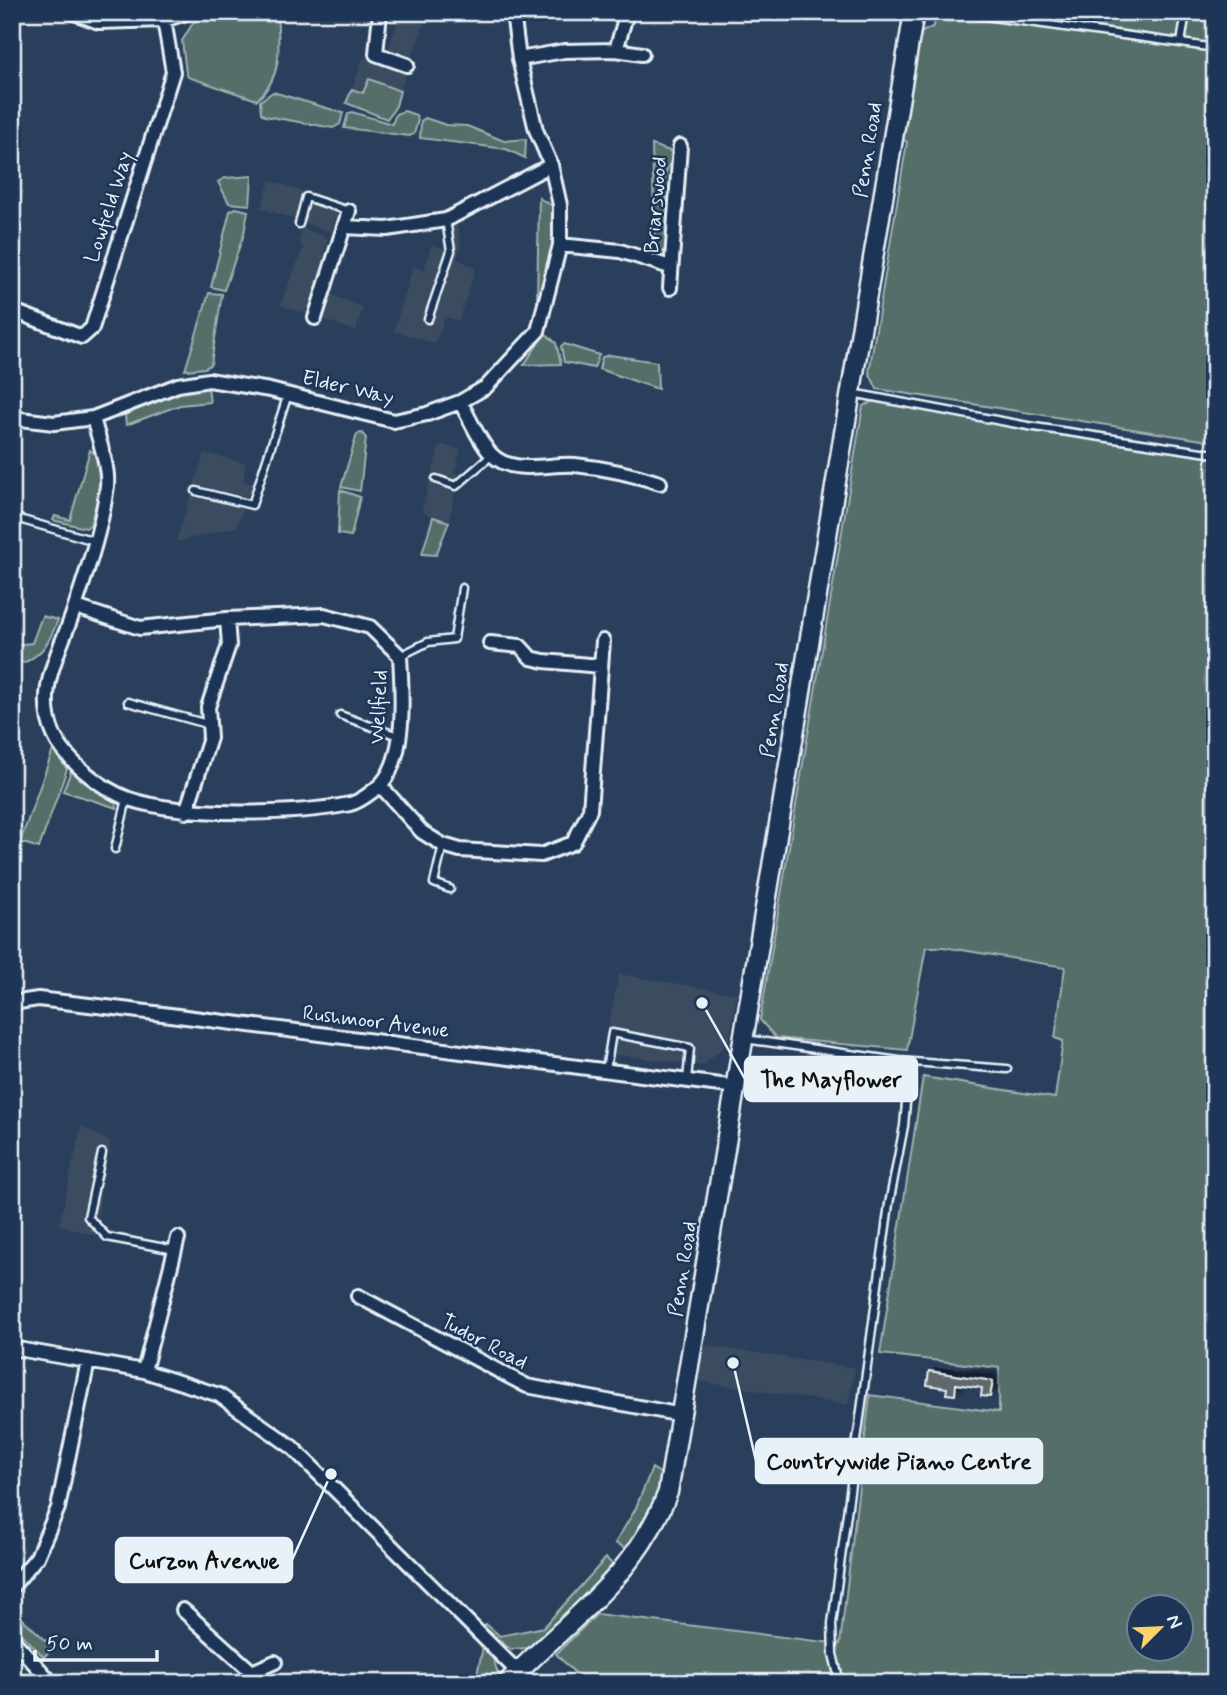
<svg xmlns="http://www.w3.org/2000/svg" width="1227" height="1695" viewBox="0 0 1227 1695" font-family="Mynerve,sans-serif">
	<style>
		.built { fill: #3a4b60 }
		.green { fill: #576e6a; stroke: #a0b0b1; stroke-width: 2; fill-rule: evenodd }
		.building { fill: #60676c; stroke: #e8f1f8; stroke-width: 2; filter: url(#shadow) }
		.lines { fill: none; stroke-linecap: round; stroke-linejoin: round }
		.lane-casing { stroke: #e8f1f8; stroke-width: 11 }
		.street-casing { stroke: #e8f1f8; stroke-width: 18 }
		.secondary-casing { stroke: #e8f1f8; stroke-width: 23 }
		.lane { stroke: #1d3557; stroke-width: 6 }
		.street { stroke: #1d3557; stroke-width: 12 }
		.secondary { stroke: #1d3557; stroke-width: 18 }
		.labels { text-anchor: middle; dominant-baseline: central; stroke-width: 5; stroke-linejoin: round; paint-order: stroke }
		.street-label { font-size: 21px; fill: #e8f1f8; stroke: #1d3557 }
		.leader { fill: none; stroke: #e8f1f8; stroke-width: 2.5 }
		.callout-dot { fill: #e8f1f8; stroke: #1d3557; stroke-width: 2.5 }
		.callout { fill: #e8f1f8; stroke: #e8f1f8; stroke-width: 2.5 }
		.callout-label { font-size: 23px; text-anchor: middle; font-weight: bold; fill: #111 }
	</style>
	<defs>
		<filter id="shadow"><feDropShadow dx="6" dy="-6" stdDeviation="3.5" flood-color="#0009"/></filter>
	</defs>
	<rect width="100%" height="100%" fill="#2a3f5b"/>
	<filter id="ink" filterUnits="userSpaceOnUse"><feTurbulence type="fractalNoise" baseFrequency=".0143" numOctaves="2"/><feDisplacementMap in="SourceGraphic" scale="14" xChannelSelector="R" yChannelSelector="G"/><feConvolveMatrix kernelMatrix="1 2 1 2 8 2 1 2 1" color-interpolation-filters="sRGB"/></filter>
	<g filter="url(#ink)">
		<path class="built" d="M 400,16 L 424,24 L 400,91 L 369,80 L 363,93 L 352,89 L 363,57 L 383,63 Z
			M 270,180 L 340,206 L 331,232 L 261,208 Z
			M 457,223 L 461,244 L 457,259 L 476,268 L 459,321 L 445,317 L 435,344 L 394,331 L 413,267 L 424,270 L 431,245 L 445,249 L 445,227 Z
			M 302,228 L 328,238 L 324,253 L 340,257 L 329,294 L 363,307 L 356,331 L 280,305 L 303,248 L 299,241 Z
			M 440,444 L 461,450 L 454,474 L 459,473 L 449,522 L 421,512 Z
			M 204,453 L 246,463 L 243,481 L 253,484 L 237,527 L 176,542 Z
			M 619,974 L 737,994 L 729,1042 L 703,1066 L 603,1053 Z
			M 81,1126 L 111,1142 L 100,1194 L 98,1219 L 103,1228 L 158,1242 L 154,1252 L 59,1225 Z
			M 704,1345 L 855,1368 L 848,1405 L 698,1381 Z"/>
		<path class="green" d="M 227,12 L 277,12 C 279,46 284,75 257,100 L 188,77 L 186,73 L 182,41 L 194,21 Z
			M 936,12 L 1215,12 L 1215,442 L 877,389 L 869,372 L 907,142 L 901,138 L 918,34 L 934,26 Z
			M 369,79 L 400,91 L 396,106 L 387,119 L 346,103 L 352,89 L 363,93 Z
			M 273,92 L 343,113 L 340,124 L 333,128 L 265,116 L 261,113 L 260,101 Z
			M 404,111 L 416,115 L 418,120 L 414,134 L 409,136 L 344,128 L 348,114 L 352,112 L 392,124 L 396,114 Z
			M 425,118 L 446,125 L 467,126 L 504,141 L 526,139 L 525,158 L 506,149 L 420,138 L 421,121 Z
			M 652,145 L 673,152 L 674,158 C 650,184 683,223 663,252 L 655,253 Z
			M 252,176 L 250,205 L 229,203 L 218,182 L 225,178 Z
			M 539,198 L 554,207 L 555,248 L 542,295 L 537,300 Z
			M 236,208 L 248,211 L 244,234 L 224,290 L 211,287 L 230,211 Z
			M 209,293 L 222,294 L 211,364 L 205,368 L 185,370 Z
			M 545,333 L 556,343 L 561,364 L 524,365 Z
			M 564,344 L 599,355 L 594,368 L 564,362 L 561,346 Z
			M 610,355 L 657,362 L 658,389 L 599,369 L 602,357 Z
			M 195,387 L 208,387 L 210,402 L 180,405 L 126,425 L 125,415 L 172,392 Z
			M 878,399 L 1215,452 L 1215,1683 L 585,1683 L 556,1654 L 597,1614 L 840,1644 L 870,1395 L 999,1412 L 999,1368 L 880,1354 L 923,1077 L 1055,1098 L 1063,1041 L 1055,1038 L 1065,967 L 943,947 L 926,947 L 907,1050 L 776,1038 L 760,1020 L 863,406 ZM 1140,1608 L 1182,1608 L 1182,1650 L 1140,1650 Z
			M 362,433 L 366,438 L 360,491 L 341,487 L 357,434 Z
			M 90,450 L 97,455 L 102,483 L 90,525 L 86,528 L 56,521 L 53,520 L 55,516 L 70,520 Z
			M 340,490 L 360,497 L 351,536 L 338,534 Z
			M 433,517 L 449,522 L 436,555 L 422,554 Z
			M 42,616 L 58,620 C 50,640 44,654 23,663 L 12,659 L 12,645 L 32,643 Z
			M 53,750 L 67,769 L 39,848 L 20,842 Z
			M 71,771 L 116,802 L 117,808 L 63,791 Z
			M 652,1468 L 663,1475 L 656,1505 L 627,1549 L 615,1543 L 635,1510 Z
			M 606,1558 L 613,1565 L 543,1641 L 530,1648 L 510,1649 L 484,1627 L 486,1624 L 500,1636 L 544,1627 Z
			M 12,1609 L 53,1647 L 44,1657 L 12,1624 Z
			M 483,1647 L 492,1656 L 499,1676 L 494,1683 L 475,1683 Z"/>
		<path class="building" d="M 929,1371 L 993,1381 L 990,1397 L 981,1396 L 982,1388 L 956,1384 L 955,1395 L 946,1394 L 947,1388 L 927,1385 Z"/>
		<g class="lines">
			<g class="lane-casing">
				<path id="lane" d="M 956,12 L 1181,43
					M 1186,12 L 1181,43 L 1215,48
					M 299,224 L 306,197 L 349,211
					M 428,319 L 451,251 L 446,220
					M 852,393 L 1028,426 L 1215,454
					M 436,479 L 456,486 L 492,455
					M 196,491 L 252,505 L 288,394
					M 12,523 L 19,519 L 95,541
					M 400,656 L 428,642 L 454,639 L 462,588
					M 128,702 L 207,724
					M 340,715 L 398,736
					M 443,845 L 434,883 L 450,889
					M 115,849 L 127,799
					M 745,1039 L 899,1061 L 908,1080 L 904,1126 L 889,1204 L 832,1624 L 833,1654 L 840,1683
					M 899,1061 L 1007,1069
					M 606,1070 L 612,1033 L 690,1048 L 687,1080
					M 102,1153 L 88,1217 L 107,1237 L 175,1250"/>
			</g>
			<g class="street-casing">
				<path id="street" d="M 72,12 L 99,22 L 164,20 L 189,12
					M 380,12 L 376,54 L 407,65
					M 616,50 L 642,54
					M 519,59 L 564,51 L 616,50 L 627,12
					M 344,227 L 387,229 L 446,220 L 551,165
					M 560,245 L 620,251 L 670,267
					M 670,288 L 680,146
					M 19,313 L 82,337 L 92,328 L 173,72 L 164,20
					M 315,318 L 349,211
					M 460,402 C 470,418 478,440 491,454 C 512,476 549,463 575,465 C 604,468 632,474 660,483
					M 12,418 L 54,423 L 93,418 L 178,385 L 209,380 L 270,390 L 394,421 L 427,414 L 460,402 L 486,387 L 538,331 L 560,245 L 560,205 L 551,165 L 536,130 L 519,59 L 513,12
					M 93,418 C 98,438 109,466 107,486 C 102,526 89,565 76,604 C 63,647 33,689 54,735 C 65,760 103,790 129,799 C 182,817 294,815 350,804 C 359,802 374,791 381,784 C 407,757 402,692 400,656 L 370,627 L 324,615 L 227,619 L 229,645 L 208,707 L 210,738 L 186,812
					M 76,607 L 140,628 L 227,619
					M 490,643 L 520,646 L 531,658 L 544,661 L 600,666
					M 380,785 L 422,832 L 443,845 L 460,850 L 541,855 L 573,843 L 590,810 L 603,641
					M 12,1003 L 38,999 L 123,1009 L 736,1087
					M 358,1296 L 527,1386 L 682,1415
					M 12,1348 L 144,1371 L 219,1395 L 292,1447 L 518,1672
					M 144,1371 L 178,1238
					M 12,1587 L 37,1557 L 58,1508 L 88,1361
					M 183,1610 L 252,1672
					M 12,1639 L 52,1683
					M 242,1683 L 252,1672 L 275,1662"/>
			</g>
			<g class="secondary-casing">
				<path id="secondary" d="M 507,1683 C 568,1620 635,1578 668,1492 L 914,12"/>
			</g>
			<use href="#lane" class="lane"/>
			<use href="#street" class="street"/>
			<use href="#secondary" class="secondary"/>
		</g>
	</g>
	<g class="labels">
		<g class="street-label">
			<text transform="translate(868 150) rotate(-81)">Penn Road</text>
			<text transform="translate(656 205) rotate(-85)">Briarswood</text>
			<text transform="translate(109 207) rotate(-72)">Lowfield Way</text>
			<text transform="translate(348 388) rotate(13)">Elder Way</text>
			<text transform="translate(379 707) rotate(-87)">Wellfield</text>
			<text transform="translate(775 710) rotate(-81)">Penn Road</text>
			<text transform="translate(376 1022) rotate(7)">Rushmoor Avenue</text>
			<text transform="translate(683 1269) rotate(-81)">Penn Road</text>
			<text transform="translate(484 1342) rotate(28)">Tudor Road</text>
		</g>
	</g>
	<path class="leader" d="M702 1003L745 1079M733 1363L756 1461M331 1474L292 1560"/>
	<g class="callout-dot">
		<circle cx="702" cy="1003" r="7"/>
		<circle cx="733" cy="1363" r="7"/>
		<circle cx="331" cy="1474" r="7"/>
	</g>
	<g class="callout">
		<rect x="745" y="1057" width="172" height="44" rx="7"/>
		<rect x="756" y="1439" width="286" height="44" rx="7"/>
		<rect x="116" y="1538" width="176" height="44" rx="7"/>
	</g>
	<g class="callout-label">
		<text x="831" y="1087">The Mayflower</text>
		<text x="899" y="1469">Countrywide Piano Centre</text>
		<text x="204" y="1568">Curzon Avenue</text>
	</g>
	<rect width="1227" height="1695" fill="none" stroke="#1d3557" stroke-width="42"/>
	<rect x="21" y="21" width="1185" height="1653" fill="none" stroke="#e8f1f8" stroke-width="2.5" filter="url(#ink)"/>
	<g transform="translate(1160 1628) rotate(66)"><circle r="33" fill="#1d3557" stroke="#6e8097" stroke-width="2"/>
	<path d="M0-5L12 26L0 18L-12 26Z" fill="#ffd166"/>
	<text y="-10" font-size="19" font-weight="bold" text-anchor="middle" fill="#e8f1f8">N</text>
	</g>
	<path d="M35 1650v10h122v-10" fill="none" stroke="#e8f1f8" stroke-width="3.5"/>
	<text x="46" y="1650" font-size="21" fill="#e8f1f8" stroke="#1d3557" stroke-width="5" paint-order="stroke">50 m</text>
</svg>
